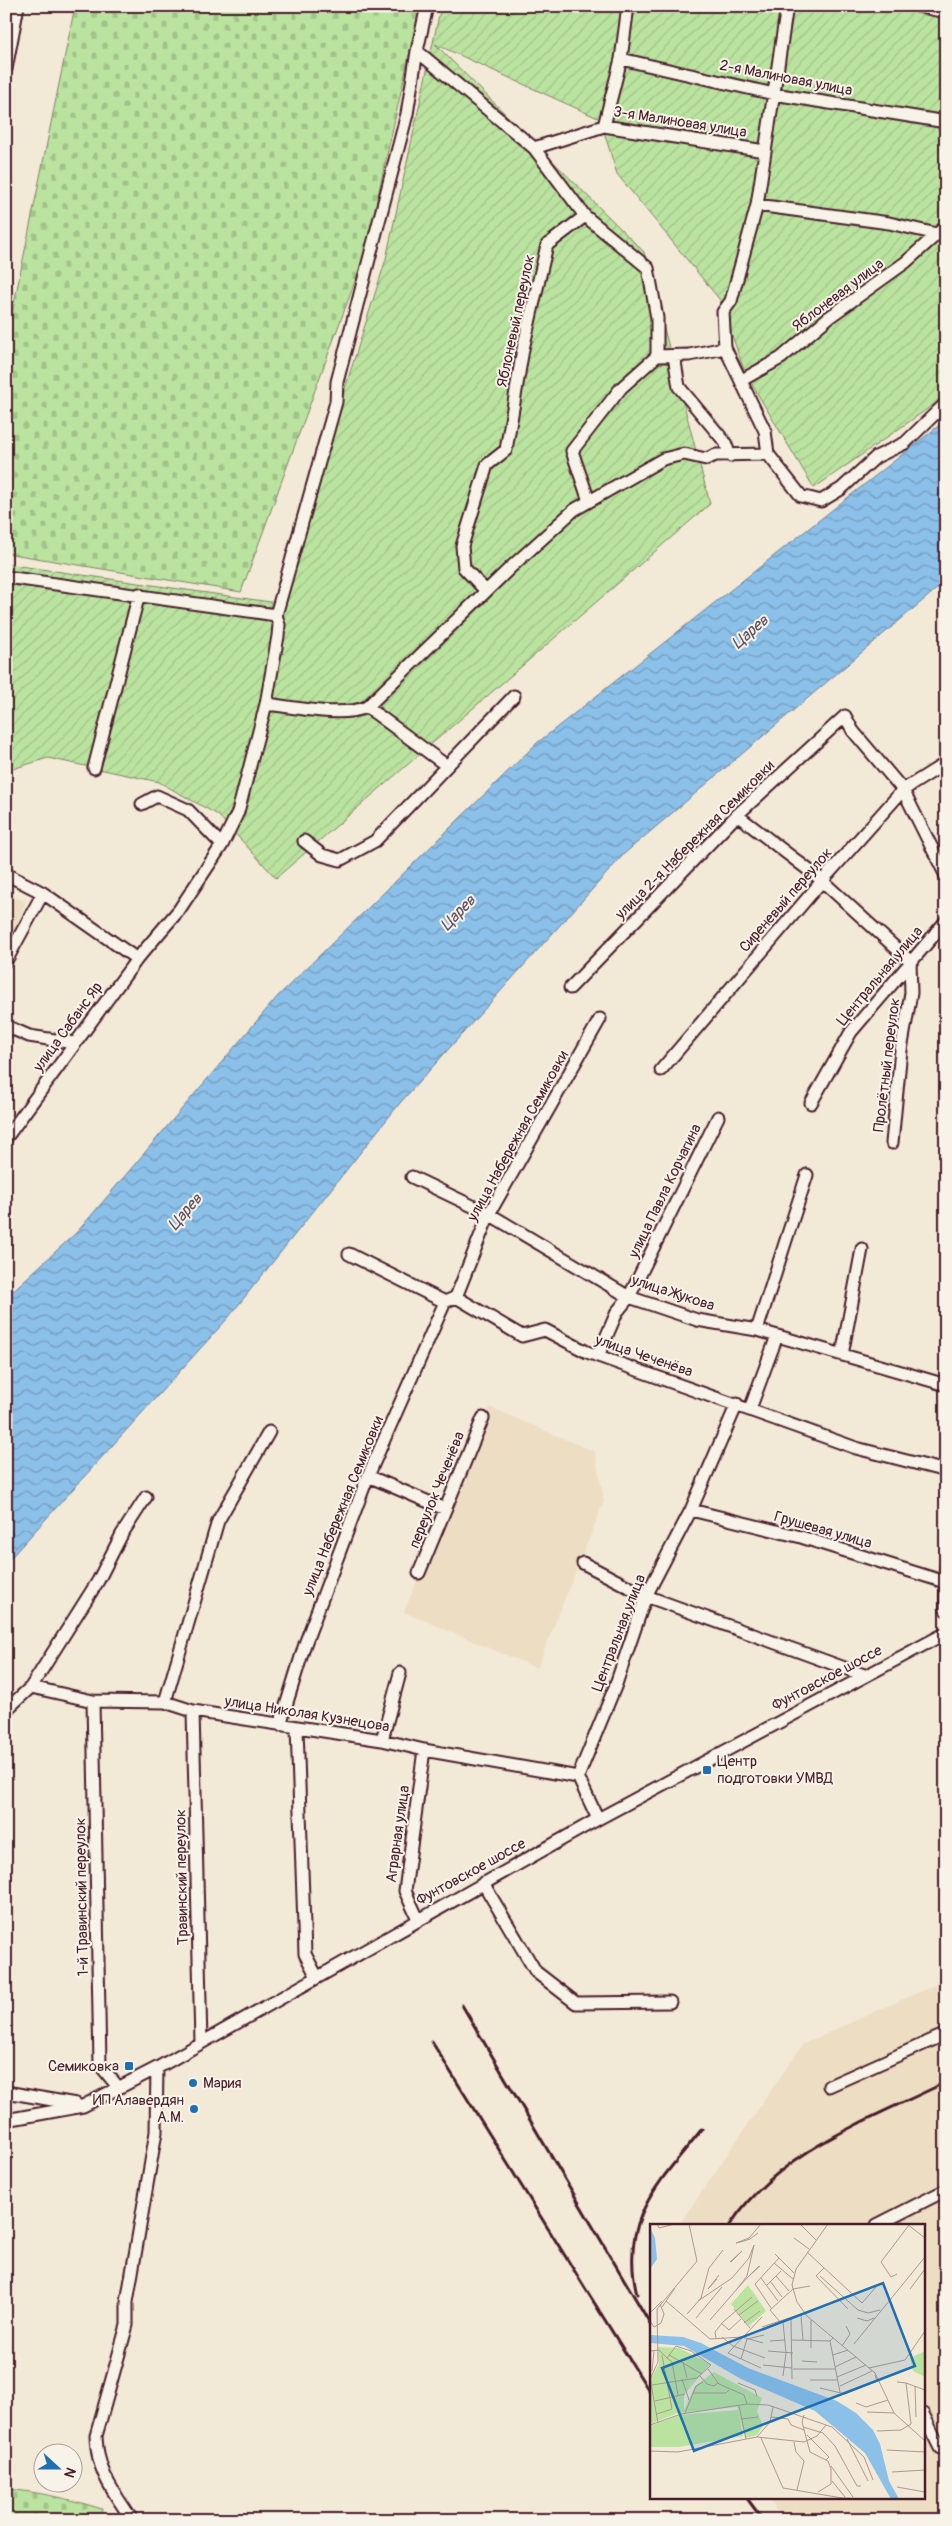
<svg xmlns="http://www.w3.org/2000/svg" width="952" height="2526" viewBox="0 0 952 2526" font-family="Pangolin,sans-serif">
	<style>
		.built { fill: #edddc3 }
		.cemetery { fill: url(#cemetery-stones); stroke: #828165 }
		.garden { fill: url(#garden-furrows); stroke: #828165 }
		.water { fill: url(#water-waves); stroke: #71809d }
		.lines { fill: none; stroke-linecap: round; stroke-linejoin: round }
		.minor-casing { stroke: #4a1f2b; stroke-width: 15 }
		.minor { stroke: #f7f3e8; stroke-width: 11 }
		.rail { stroke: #4a1f2b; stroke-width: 3 }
		.poi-dot { fill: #1f6fb2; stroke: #f7f3e8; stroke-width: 2 }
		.labels { text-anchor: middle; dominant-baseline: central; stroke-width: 4; stroke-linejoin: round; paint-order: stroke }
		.street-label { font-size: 15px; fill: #4a1f2b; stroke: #f7f3e8 }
		.poi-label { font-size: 15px; fill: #4a1f2b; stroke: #f7f3e8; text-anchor: start }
		.water-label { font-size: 16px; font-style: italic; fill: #5e4f64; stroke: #f7f3e8 }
		.inset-road { fill: none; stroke: #af9892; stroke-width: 1 }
		.view { fill: #1f6fb2; fill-opacity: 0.15; stroke: #1f6fb2; stroke-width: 2.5 }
		.inset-edge { fill: none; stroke: #4a1f2b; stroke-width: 2.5 }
	</style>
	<defs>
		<pattern id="cemetery-stones" width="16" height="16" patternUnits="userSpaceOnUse" patternTransform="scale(1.25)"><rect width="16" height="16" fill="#bae39f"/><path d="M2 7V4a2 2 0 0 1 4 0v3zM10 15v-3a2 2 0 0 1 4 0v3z" fill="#a1c289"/></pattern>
		<pattern id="garden-furrows" width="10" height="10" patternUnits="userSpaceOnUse" patternTransform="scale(1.25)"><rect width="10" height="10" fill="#bae39f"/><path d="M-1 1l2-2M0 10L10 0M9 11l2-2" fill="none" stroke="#a1c289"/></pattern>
		<pattern id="water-waves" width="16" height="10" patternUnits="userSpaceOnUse" patternTransform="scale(1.25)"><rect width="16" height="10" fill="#8bc0e9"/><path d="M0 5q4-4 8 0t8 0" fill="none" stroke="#749bbd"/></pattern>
	</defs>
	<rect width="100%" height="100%" fill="#f2e9d7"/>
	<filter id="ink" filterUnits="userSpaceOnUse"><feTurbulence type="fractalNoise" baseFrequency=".02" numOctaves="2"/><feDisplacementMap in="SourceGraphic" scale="10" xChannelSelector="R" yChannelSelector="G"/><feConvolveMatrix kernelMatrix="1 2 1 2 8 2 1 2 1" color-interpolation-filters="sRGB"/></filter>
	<g filter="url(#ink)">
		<path class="built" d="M 6,894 L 26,901 L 6,955 Z
			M 490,1407 L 595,1452 L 604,1501 L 537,1668 L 404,1612 Z
			M 946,1980 L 946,2520 L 781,2520 L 769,2497 L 923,2497 L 923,2225 L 679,2225 L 803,2044 Z"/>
		<path class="cemetery" d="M 75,6 L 420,6 L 365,254 L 241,592 L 6,553 L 6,343 Z
			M 6,2489 C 39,2492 70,2499 102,2509 L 102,2520 L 6,2520 Z"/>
		<path class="garden" d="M 441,6 L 946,6 L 946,396 L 814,488 L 745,373 L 720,300 L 617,174 L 600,119 L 435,44 L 644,252 L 710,504 L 276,878 L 218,815 L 159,782 L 48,758 L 6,771 L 6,564 L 277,603 L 386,259 Z"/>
		<path class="water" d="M 946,420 L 946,581 L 625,853 L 400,1103 L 228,1318 L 6,1563 L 6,1297 L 78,1231 L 278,996 L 537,743 Z"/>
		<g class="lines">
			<g class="minor-casing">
				<path id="minor" d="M 427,6 L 417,51 L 407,114 L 337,382 L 336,402 L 276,615 L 279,625 L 278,636 L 266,704 C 295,707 341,718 367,707 L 510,568 L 574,510 L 663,459 L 684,454 L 706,459 L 716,455 L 768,454
					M 787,6 L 757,205 L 731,301 L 723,312 L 725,348 L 765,431 L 768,454 L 801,496 L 821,501 L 841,489 L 876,457 L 905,443 L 946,403
					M 917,6 L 946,12
					M 417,51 L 534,148 L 585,216 L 648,268 L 657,318 L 657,356
					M 621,59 L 774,94 L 946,122
					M 6,69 L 18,6
					M 604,126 L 621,59 L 628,6
					M 534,148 L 604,126 L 765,151
					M 757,205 L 889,223 L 937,234
					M 674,356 L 679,387 L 725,442 L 730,456
					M 742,380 L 781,358 L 828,318 L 906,262 L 946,226
					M 589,501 L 572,451 L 621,388 L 657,356 L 689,355 L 725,348
					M 6,577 L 276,615
					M 486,591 L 464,568 L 462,546 L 487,465 L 506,450 L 523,349 L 547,245 L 585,216
					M 367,707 L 447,766
					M 94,768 L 139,594
					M 142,804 L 157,796 L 188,810 L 222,845
					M 737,815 L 819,878 L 910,961 L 911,993 L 901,1050 L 892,1143
					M 304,841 L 322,855 L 340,860 L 375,841 L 514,696
					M 6,874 L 43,893 L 137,959
					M 6,961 L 43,893
					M 570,988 L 737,815 L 845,716 L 853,731 L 903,790 L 946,876
					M 6,1026 L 29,1036 L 74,1043
					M 661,1070 L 822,881 L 903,790 L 946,763
					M 811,1103 L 851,1032 L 946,921
					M 6,1138 L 137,959 L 179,910 L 222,845 L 238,812 L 266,704
					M 412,1177 L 489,1214 L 629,1297 L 697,1320 L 757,1330 L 946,1385
					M 349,1254 L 445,1302 L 456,1297 L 522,1336 L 545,1330 L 587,1352 L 856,1448 L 946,1471
					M 456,1297 L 489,1214 L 600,1019
					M 757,1330 L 807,1175
					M 842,1355 L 862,1249
					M 598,1356 L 617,1312 L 629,1297 L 718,1117
					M 750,1409 L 777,1336
					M 368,1476 L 445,1509
					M 691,1510 L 801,1537 L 945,1582
					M 583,1563 L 646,1596 L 864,1675
					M 946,1567 L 946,1610
					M 419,1573 L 483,1418
					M 31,1687 L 93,1701 L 165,1702 L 193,1711 L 382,1740 L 424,1750 L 578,1777
					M 93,1701 L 100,2065 L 118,2087
					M 165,1702 L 218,1521 L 269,1432
					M 6,1710 L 31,1687 L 98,1581 L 122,1534 L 146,1497
					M 193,1711 L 201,2043
					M 280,1725 L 305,1644 L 368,1476 L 445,1302
					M 297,1728 L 305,1954 L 317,1977
					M 382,1740 L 400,1673
					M 598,1819 L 578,1777 L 615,1687 L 646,1596 L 691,1510 L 737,1404
					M 483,1883 L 536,1972 L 576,2003 L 670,2002
					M 418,1919 L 405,1891 L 424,1750
					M 829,2086 L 946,2034
					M 6,2092 L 76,2104
					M 6,2120 L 83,2106 L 157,2068 L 598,1819 L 946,1633
					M 877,2225 L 946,2190
					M 923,2414 L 940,2448
					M 132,2520 C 113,2491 97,2472 96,2436 L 127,2325 L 127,2302 L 156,2132 L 157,2068"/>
			</g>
			<use href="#minor" class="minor"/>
			<path class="rail" d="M 462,2005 L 651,2325
				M 432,2042 L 651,2394
				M 730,2225 C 777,2152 871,2119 946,2082
				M 637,2294 C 619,2219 658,2184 702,2129
				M 746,2497 L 763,2520"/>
		</g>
	</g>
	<g class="poi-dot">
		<rect x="702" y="1765" width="10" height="10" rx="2.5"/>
		<rect x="124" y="2061" width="10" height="10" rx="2.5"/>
		<circle cx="193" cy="2083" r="5"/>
		<circle cx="194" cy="2109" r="5"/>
	</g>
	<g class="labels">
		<g class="street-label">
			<text transform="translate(786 78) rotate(11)">2-я Малиновая улица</text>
			<text transform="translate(680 122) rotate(9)">3-я Малиновая улица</text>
			<text transform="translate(838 295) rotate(-37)">Яблоневая улица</text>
			<text transform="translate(516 321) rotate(-78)">Яблоневый переулок</text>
			<text transform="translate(695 840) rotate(-45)">улица 2-я Набережная Семиковки</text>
			<text transform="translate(786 900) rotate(-49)">Сиреневый переулок</text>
			<text transform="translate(880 976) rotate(-50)">Центральная улица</text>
			<text transform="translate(68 1027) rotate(-54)">улица Сабанс Яр</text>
			<text transform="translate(887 1065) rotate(-83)">Пролётный переулок</text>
			<text transform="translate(518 1136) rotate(-61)">улица Набережная Семиковки</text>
			<text transform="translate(665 1191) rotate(-64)">улица Павла Корчагина</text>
			<text transform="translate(673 1293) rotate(18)">улица Жукова</text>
			<text transform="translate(644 1356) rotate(19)">улица Чеченёва</text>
			<text transform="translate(437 1490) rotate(-68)">переулок Чеченёва</text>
			<text transform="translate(343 1506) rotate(-68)">улица Набережная Семиковки</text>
			<text transform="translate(823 1530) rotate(16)">Грушевая улица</text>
			<text transform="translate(619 1633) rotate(-69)">Центральная улица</text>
			<text transform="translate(827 1678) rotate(-28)">Фунтовское шоссе</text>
			<text transform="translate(307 1714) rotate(9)">улица Николая Кузнецова</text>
			<text transform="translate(398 1834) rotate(-82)">Аграрная улица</text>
			<text transform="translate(471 1872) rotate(-29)">Фунтовское шоссе</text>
			<text transform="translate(182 1877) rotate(-91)">Травинский переулок</text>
			<text transform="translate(82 1897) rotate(-91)">1-й Травинский переулок</text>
		</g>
		<g class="poi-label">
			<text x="717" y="1761">Центр<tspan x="717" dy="17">подготовки УМВД</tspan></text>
			<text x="119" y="2066" text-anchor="end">Семиковка</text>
			<text x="203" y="2083">Мария</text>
			<text x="184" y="2100" text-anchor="end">ИП Алавердян<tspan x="184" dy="17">А.М.</tspan></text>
		</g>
		<g class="water-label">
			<text transform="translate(750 632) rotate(-41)">Царев</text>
			<text transform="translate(458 913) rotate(-46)">Царев</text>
			<text transform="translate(185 1212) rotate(-49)">Царев</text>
		</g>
	</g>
	<g transform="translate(650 2224)">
		<rect width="275" height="275" fill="#f2e9d7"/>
		<path d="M 275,127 L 275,153 L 263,147 L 260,134 ZM 88,186 L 93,212 L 29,223 L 0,223 L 0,202 L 29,191 Z" fill="#bae39f"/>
		<path d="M 98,61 L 116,87 L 99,102 L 81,80 ZM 8,123 L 29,124 L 60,140 L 34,171 L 34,186 L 45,162 L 64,148 L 112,174 L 107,187 L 113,202 L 107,211 L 95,214 L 87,183 L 28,189 L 0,200 L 0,156 L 9,140 Z" fill="#bae39f"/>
		<path d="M 0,3 L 5,14 L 7,35 L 0,45 ZM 0,111 L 33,113 L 51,119 L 98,144 L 187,177 L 206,189 L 223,206 L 230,220 L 239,257 L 249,275 L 241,275 L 215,229 L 165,187 L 91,155 L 34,122 L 0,119 Z" fill="#8bc0e9"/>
		<path class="inset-road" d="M 7,0 L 9,4 L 25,0M 150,0 L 166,16M 178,0 L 146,45 L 142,61 L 147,78 L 157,92 L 225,149 L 244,189 L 275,217M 257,0 L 275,14M 108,9 L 100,15 L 94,17 L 86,19 L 99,14 L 111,0M 144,14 L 159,25M 157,28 L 212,79 L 226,63M 125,30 L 144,49M 80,38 L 92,27 L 81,38M 124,39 L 143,55M 109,42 L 99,52 L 110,42M 174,44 L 166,52 L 198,85M 247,50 L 241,53 L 231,38 L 259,1M 126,52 L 139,67M 170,52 L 208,86 L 218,89 L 230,86M 111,54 L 128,77M 67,55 L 58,65 L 69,51M 120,57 L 132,73M 117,61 L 131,47M 143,65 L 160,62M 260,65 L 275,45M 51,74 L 59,44 L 73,26M 16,77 L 60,115 L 92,113 L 113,119M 48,77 L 82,54 L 99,34 L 104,21 L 97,52 L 87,65 L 99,52M 12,83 L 25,64M 121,84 L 105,60 L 129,34M 84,85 L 100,104M 0,89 L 12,77M 37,90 L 52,73M 89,91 L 108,77M 151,92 L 153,116M 46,94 L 72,63M 207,94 L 217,97 L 224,94M 141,95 L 142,155M 60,96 L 87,65M 0,97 L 4,103 L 11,99 L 14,90 L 10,80M 71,99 L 79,106 L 91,95M 94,99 L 110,87M 131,99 L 120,86 L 143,65M 112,103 L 154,89M 72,113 L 83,122 L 115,134M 66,114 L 65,108 L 73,98 L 102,73M 142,116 L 180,117 L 183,114M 120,117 L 135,116M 180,117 L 190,168M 204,120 L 275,33M 192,122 L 200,110 L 196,102M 161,124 L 161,96M 0,127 L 9,126 L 17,134 L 26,122 L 41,127 L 61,141 L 47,154 L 2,161M 118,127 L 143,129M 19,131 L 52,150M 183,131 L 198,126M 17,134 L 22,138 L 28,171M 91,135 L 97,115 L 114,111M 152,137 L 167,138M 33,138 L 37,154M 113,141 L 142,144M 185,143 L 206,133M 111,144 L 78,129 L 112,93M 219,144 L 255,136 L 275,107M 143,145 L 185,145M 2,147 L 4,127M 50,152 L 57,160 L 64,162 L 68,159M 133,152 L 136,129 L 133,98M 187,153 L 216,141M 0,154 L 8,199M 0,155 L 8,138 L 7,85 L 47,37 L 39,0M 32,155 L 39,176M 160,156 L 187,156M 88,159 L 105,166 L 107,172M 256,159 L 275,166M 190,162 L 222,147M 265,162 L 266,193M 170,164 L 195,170 L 227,157 L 225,151M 43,169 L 76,169 L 79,166M 5,177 L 35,170M 206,179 L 216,183 L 238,176M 97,180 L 118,181 L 182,203 L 214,233 L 223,256M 89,182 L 96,215M 217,188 L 244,189M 35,189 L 46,162 L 53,158M 7,190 L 22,185 L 12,131M 154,191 L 152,198 L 160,228 L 178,237 L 181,245 L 181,260 L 168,268M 121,193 L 138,195 L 141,201 L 154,206M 91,195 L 108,193M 0,201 L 31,190 L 97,180 L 94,171 L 69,160 L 58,145M 153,203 L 173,209 L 185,222 L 207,262 L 211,262M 227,207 L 251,206 L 261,200 L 256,159 L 247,158M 157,211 L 179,233 L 176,236M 107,213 L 120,198 L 123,183M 111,214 L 133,264 L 192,274 L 218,275M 197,215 L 218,257M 144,218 L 146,228 L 154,237 L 147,266M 237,226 L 275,228M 0,227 L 28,228 L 107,213 L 154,218 L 167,212 L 176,201M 181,242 L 203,273M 242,248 L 275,246M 182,257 L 195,273M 247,263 L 275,268"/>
		<path class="view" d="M 233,59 L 265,142 L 44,227 L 12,144 Z"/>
		<rect width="275" height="275" class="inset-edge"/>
	</g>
	<rect width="952" height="2526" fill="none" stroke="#f7f3e8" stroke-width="25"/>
	<rect x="12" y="12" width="927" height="2501" fill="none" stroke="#4a1f2b" stroke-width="2" filter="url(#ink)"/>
	<g transform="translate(58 2468) rotate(111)"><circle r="24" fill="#f7f3e8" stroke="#b29e9c"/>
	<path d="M0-4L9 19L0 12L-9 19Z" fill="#1f6fb2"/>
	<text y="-8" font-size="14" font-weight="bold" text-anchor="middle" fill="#4a1f2b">N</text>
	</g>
</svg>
